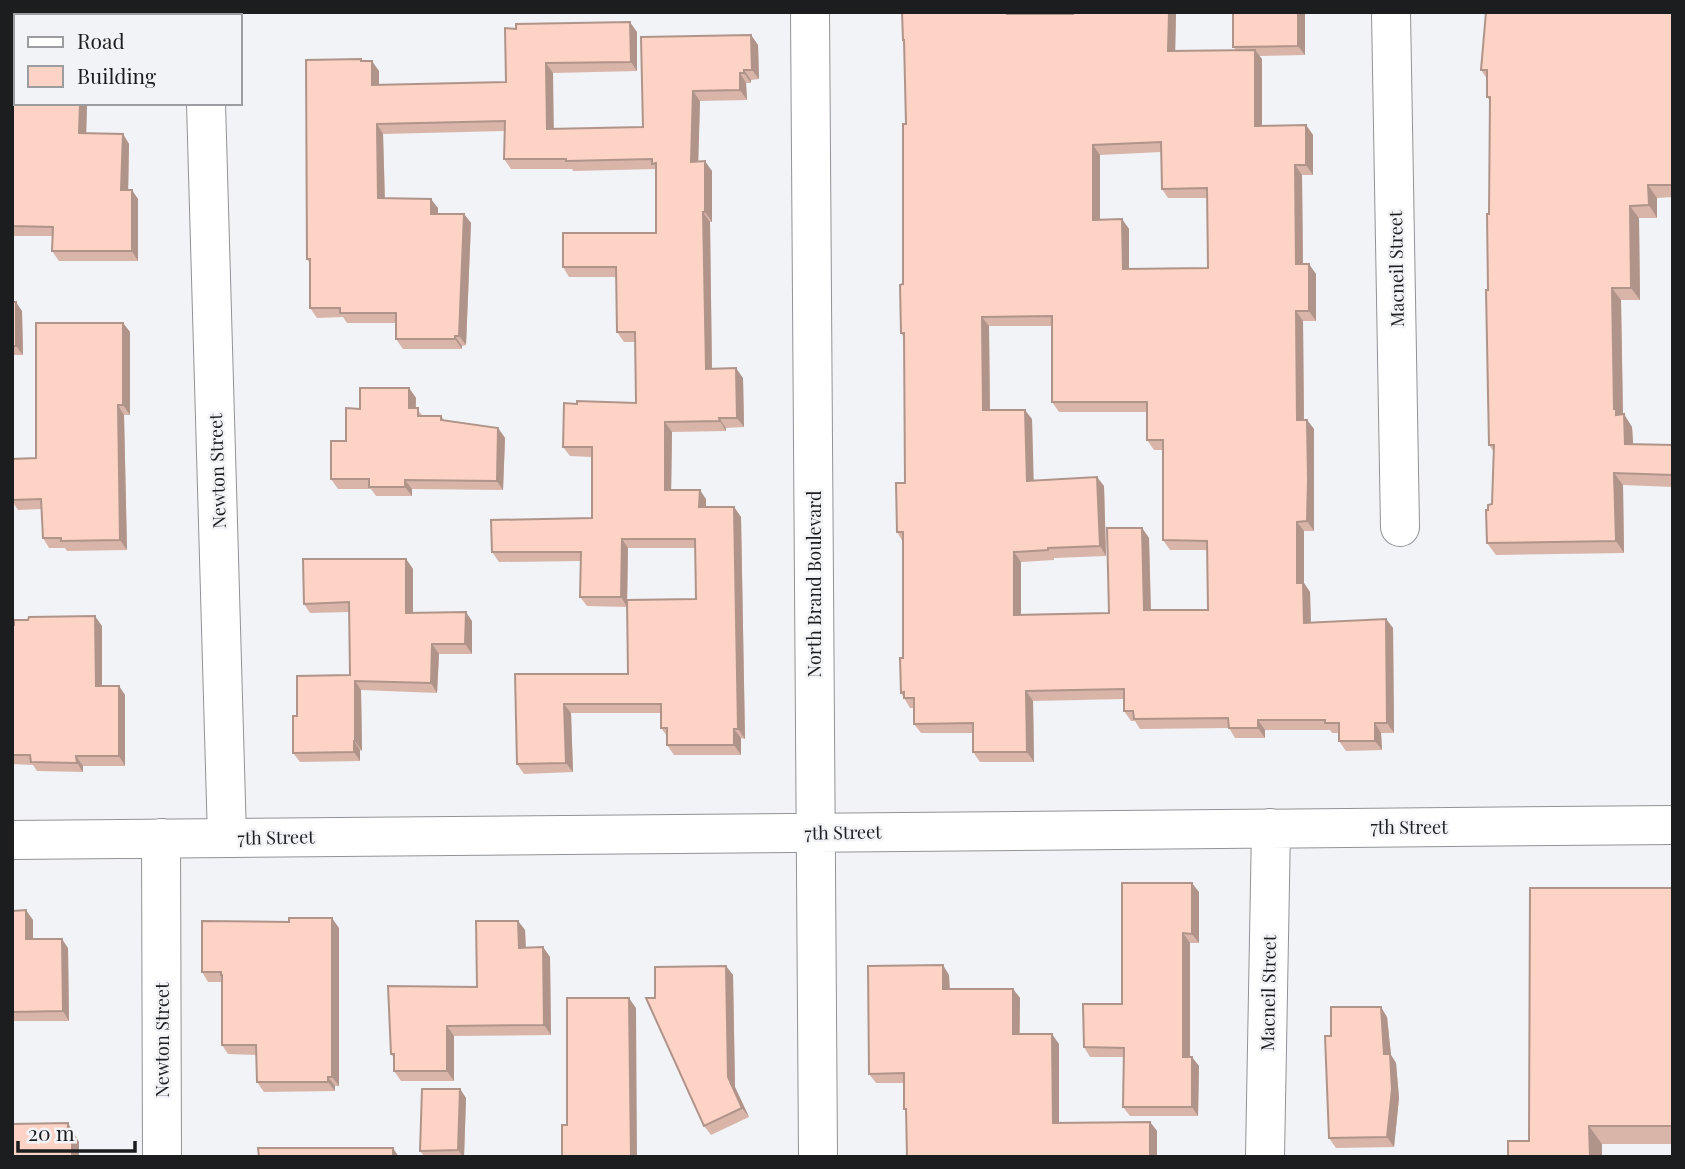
<svg xmlns="http://www.w3.org/2000/svg" width="1685" height="1169" viewBox="0 0 1685 1169" font-family="'Playfair Display',serif">
	<style>
		.lines { fill: none; stroke-linecap: round; stroke-linejoin: round }
		.minor-casing { stroke: #919396; stroke-width: 40 }
		.minor { stroke: #fff; stroke-width: 38 }
		.wall { fill: #d9b5a9; fill-rule: evenodd }
		.shaded-wall { fill: #b0948a }
		.building { fill: #fcd3c5; stroke: #b0948a; stroke-width: 2; fill-rule: evenodd }
		.labels { text-anchor: middle; dominant-baseline: central; stroke-width: 5; stroke-linejoin: round; paint-order: stroke }
		.street-label { font-size: 18px; fill: #1c1d1e; stroke: #f1f3f6 }
	</style>
	<rect width="100%" height="100%" fill="#f1f3f6"/>
	<g class="lines">
		<g class="minor-casing">
			<path id="minor" d="M 204,12 L 204,16
				M 810,12 L 818,1157
				M 1391,12 L 1400,527
				M 206,103 L 227,838
				M 161,838 L 162,1157
				M 12,840 L 1673,825
				M 1265,1157 L 1271,828"/>
		</g>
		<use href="#minor" class="minor"/>
	</g>
	<path class="wall" d="M 902,12 L 1014,12 L 1014,14 L 1073,14 L 1073,12 L 1176,12 L 1175,51 L 1236,50 L 1233,47 L 1305,12 L 1305,55 L 1259,56 L 1262,59 L 1262,125 L 1306,125 L 1313,135 L 1313,175 L 1302,175 L 1303,264 L 1316,274 L 1316,321 L 1303,321 L 1304,420 L 1307,420 L 1314,429 L 1314,531 L 1304,531 L 1304,583 L 1310,592 L 1311,622 L 1386,619 L 1393,628 L 1394,733 L 1381,733 L 1382,750 L 1346,751 L 1339,741 L 1339,733 L 1332,733 L 1330,730 L 1265,730 L 1265,738 L 1235,738 L 1229,728 L 1140,729 L 1135,721 L 1131,721 L 1124,711 L 1124,699 L 1033,701 L 1034,762 L 980,762 L 973,752 L 973,733 L 921,733 L 914,724 L 914,708 L 910,708 L 901,693 L 903,658 L 903,542 L 897,532 L 905,483 L 904,338 L 901,333 L 903,284 L 906,124 L 905,43 L 903,40 ZM 1161,152 L 1162,189 L 1168,198 L 1207,198 L 1208,268 L 1129,269 L 1129,229 L 1122,219 L 1100,220 L 1100,155 ZM 989,326 L 1052,326 L 1052,402 L 1059,412 L 1147,412 L 1147,440 L 1154,450 L 1163,450 L 1163,540 L 1170,550 L 1207,550 L 1208,610 L 1151,610 L 1149,538 L 1142,528 L 1109,613 L 1021,614 L 1021,562 L 1054,560 L 1054,558 L 1106,556 L 1104,486 L 1033,480 L 1032,419 L 990,410 Z
		M 1673,12 L 1673,197 L 1657,198 L 1657,218 L 1639,218 L 1640,300 L 1621,300 L 1623,414 L 1632,427 L 1633,444 L 1673,445 L 1673,487 L 1623,485 L 1624,553 L 1496,555 L 1487,543 L 1488,510 L 1492,504 L 1494,452 L 1489,445 L 1488,290 L 1490,101 L 1487,97 L 1487,79 L 1481,70 Z
		M 12,13 L 16,103 L 87,103 L 86,134 L 123,134 L 129,144 L 128,190 L 138,199 L 138,261 L 59,261 L 52,251 L 53,236 L 12,236 Z
		M 505,28 L 637,32 L 637,71 L 553,73 L 553,129 L 643,127 L 751,35 L 758,45 L 759,79 L 751,80 L 751,83 L 746,83 L 747,100 L 700,101 L 698,162 L 712,171 L 712,222 L 710,222 L 712,368 L 743,378 L 744,427 L 726,428 L 726,431 L 672,432 L 671,490 L 706,499 L 706,507 L 734,507 L 741,517 L 745,739 L 741,738 L 741,755 L 674,755 L 667,745 L 667,736 L 661,728 L 661,713 L 571,713 L 573,772 L 524,774 L 517,764 L 515,674 L 628,674 L 627,607 L 587,606 L 580,597 L 581,561 L 499,562 L 492,552 L 592,518 L 592,457 L 570,456 L 563,447 L 636,403 L 635,342 L 624,342 L 617,332 L 616,277 L 569,277 L 563,267 L 656,233 L 655,169 L 573,171 L 572,169 L 511,169 L 504,159 L 505,131 L 383,134 L 385,198 L 438,208 L 438,214 L 464,214 L 471,223 L 466,345 L 462,346 L 462,349 L 403,349 L 396,339 L 396,323 L 347,323 L 343,317 L 317,318 L 310,308 L 310,264 L 307,259 L 362,61 L 379,71 L 379,85 L 506,82 ZM 628,548 L 695,548 L 696,599 L 627,600 Z
		M 12,302 L 22,311 L 23,355 L 12,355 Z
		M 123,323 L 130,332 L 130,415 L 124,415 L 127,550 L 67,551 L 65,548 L 49,548 L 43,538 L 41,509 L 18,510 L 12,501 L 12,459 L 36,458 Z
		M 409,388 L 416,398 L 416,408 L 423,416 L 441,416 L 444,420 L 498,428 L 505,438 L 503,490 L 412,489 L 412,496 L 376,496 L 371,489 L 338,489 L 331,479 L 360,409 Z
		M 406,559 L 413,569 L 413,613 L 472,621 L 472,654 L 439,654 L 437,693 L 361,690 L 362,751 L 360,750 L 360,761 L 300,762 L 293,753 L 297,716 L 350,675 L 349,612 L 310,613 L 304,604 Z
		M 12,625 L 102,626 L 102,686 L 119,686 L 125,695 L 125,766 L 83,766 L 83,772 L 37,771 L 33,765 L 12,764 Z
		M 1673,888 L 1673,1144 L 1602,1144 L 1602,1157 L 1508,1157 L 1529,1141 Z
		M 1199,892 L 1199,943 L 1190,943 L 1190,1057 L 1199,1066 L 1198,1116 L 1130,1116 L 1123,1107 L 1124,1057 L 1090,1057 L 1084,1047 L 1122,1004 Z
		M 12,911 L 33,920 L 33,939 L 68,948 L 69,1021 L 12,1021 Z
		M 518,921 L 525,930 L 526,948 L 543,947 L 550,957 L 551,1035 L 454,1036 L 454,1081 L 401,1081 L 394,1071 L 394,1058 L 391,1054 L 477,987 Z
		M 339,928 L 339,1086 L 335,1086 L 335,1091 L 264,1092 L 257,1082 L 256,1055 L 228,1054 L 222,1045 L 222,982 L 208,982 L 202,972 Z
		M 726,966 L 733,975 L 735,1087 L 749,1117 L 711,1135 L 704,1126 L 655,998 Z
		M 949,975 L 950,989 L 1013,989 L 1020,998 L 1020,1034 L 1059,1044 L 1059,1123 L 1150,1122 L 1157,1131 L 906,1112 L 904,1109 L 904,1083 L 876,1083 L 869,1074 Z
		M 1387,1017 L 1391,1055 L 1396,1063 L 1399,1098 L 1394,1147 L 1336,1148 L 1329,1138 L 1331,1036 Z
		M 460,1089 L 466,1098 L 464,1157 L 425,1157 L 420,1151 Z"/>
	<path class="shaded-wall" d="M 115,12 L 121,12 L 121,16 L 115,16 Z
		M 1169,12 L 1176,12 L 1175,60 L 1168,51 Z
		M 1298,12 L 1305,12 L 1305,55 L 1298,46 Z
		M 630,22 L 637,32 L 637,71 L 631,62 Z
		M 751,35 L 758,45 L 759,79 L 752,70 Z
		M 1255,50 L 1262,59 L 1262,135 L 1255,126 Z
		M 372,61 L 379,71 L 379,95 L 372,85 Z
		M 546,63 L 553,73 L 554,138 L 547,129 Z
		M 744,70 L 751,80 L 751,83 L 744,73 Z
		M 740,73 L 746,83 L 747,100 L 740,90 Z
		M 693,91 L 700,101 L 698,171 L 691,162 Z
		M 80,103 L 87,103 L 86,143 L 79,133 Z
		M 377,124 L 383,134 L 385,208 L 378,198 Z
		M 1306,125 L 1313,135 L 1313,175 L 1306,165 Z
		M 123,134 L 129,144 L 128,199 L 121,190 Z
		M 1093,145 L 1100,155 L 1100,229 L 1093,220 Z
		M 705,161 L 712,171 L 712,222 L 705,212 Z
		M 1295,165 L 1302,175 L 1303,274 L 1296,264 Z
		M 1648,185 L 1657,198 L 1657,218 L 1649,205 Z
		M 132,190 L 138,199 L 138,261 L 132,251 Z
		M 431,199 L 438,208 L 438,224 L 431,214 Z
		M 1630,206 L 1639,218 L 1640,300 L 1631,288 Z
		M 703,212 L 710,222 L 712,378 L 706,369 Z
		M 464,214 L 471,223 L 466,345 L 459,336 Z
		M 1122,219 L 1129,229 L 1129,279 L 1123,269 Z
		M 1309,264 L 1316,274 L 1316,321 L 1309,311 Z
		M 1612,288 L 1621,300 L 1623,419 L 1624,414 L 1632,427 L 1634,457 L 1625,444 L 1614,409 Z
		M 16,302 L 22,311 L 23,355 L 16,346 Z
		M 1296,311 L 1303,321 L 1304,429 L 1297,420 Z
		M 982,317 L 989,326 L 990,420 L 983,410 Z
		M 123,323 L 130,332 L 130,415 L 123,405 Z
		M 455,336 L 462,346 L 462,349 L 455,339 Z
		M 736,368 L 743,378 L 744,427 L 737,418 Z
		M 409,388 L 416,398 L 415,418 L 409,408 Z
		M 118,405 L 124,415 L 127,550 L 120,540 Z
		M 1025,410 L 1032,419 L 1034,491 L 1027,481 Z
		M 719,418 L 726,428 L 726,431 L 720,421 Z
		M 1307,420 L 1314,429 L 1314,531 L 1307,521 Z
		M 665,422 L 672,432 L 671,500 L 665,490 Z
		M 498,428 L 505,438 L 503,490 L 497,481 Z
		M 1614,473 L 1623,485 L 1624,553 L 1616,541 Z
		M 1097,477 L 1104,486 L 1106,556 L 1100,546 Z
		M 405,480 L 412,489 L 412,496 L 405,487 Z
		M 700,490 L 706,499 L 706,517 L 699,507 Z
		M 734,507 L 741,517 L 745,739 L 738,729 Z
		M 1297,522 L 1304,531 L 1304,583 L 1310,592 L 1311,632 L 1304,623 L 1297,583 Z
		M 1142,528 L 1149,538 L 1151,620 L 1144,610 Z
		M 622,539 L 628,548 L 627,607 L 621,597 Z
		M 1014,552 L 1021,562 L 1021,624 L 1014,615 Z
		M 406,559 L 413,569 L 413,623 L 406,613 Z
		M 466,612 L 472,621 L 472,654 L 465,644 Z
		M 95,616 L 102,626 L 102,695 L 96,686 Z
		M 1386,619 L 1393,628 L 1394,733 L 1387,723 Z
		M 432,644 L 439,654 L 437,693 L 431,683 Z
		M 355,681 L 361,690 L 362,751 L 355,741 Z
		M 119,686 L 125,695 L 125,766 L 119,756 Z
		M 1026,691 L 1033,701 L 1034,762 L 1027,752 Z
		M 564,704 L 571,713 L 573,772 L 566,763 Z
		M 1258,720 L 1265,730 L 1265,738 L 1258,728 Z
		M 1375,723 L 1381,733 L 1382,750 L 1375,741 Z
		M 734,729 L 741,738 L 741,755 L 734,745 Z
		M 354,741 L 360,750 L 360,761 L 354,752 Z
		M 76,756 L 83,766 L 83,772 L 77,763 Z
		M 1192,883 L 1199,892 L 1199,943 L 1192,934 Z
		M 26,910 L 33,920 L 33,949 L 26,939 Z
		M 332,918 L 339,928 L 339,1086 L 332,1077 Z
		M 518,921 L 525,930 L 526,957 L 519,948 Z
		M 1183,933 L 1190,943 L 1190,1066 L 1183,1057 Z
		M 62,939 L 68,948 L 69,1021 L 63,1011 Z
		M 543,947 L 550,957 L 551,1035 L 544,1025 Z
		M 943,965 L 949,975 L 950,999 L 943,989 Z
		M 726,966 L 733,975 L 735,1087 L 749,1117 L 742,1108 L 728,1077 Z
		M 1013,989 L 1020,998 L 1019,1044 L 1013,1034 Z
		M 629,998 L 636,1008 L 637,1157 L 631,1157 Z
		M 1381,1007 L 1387,1017 L 1391,1055 L 1396,1063 L 1399,1098 L 1394,1147 L 1387,1137 L 1384,1054 Z
		M 447,1026 L 454,1036 L 454,1081 L 447,1071 Z
		M 1052,1034 L 1059,1044 L 1059,1133 L 1053,1123 Z
		M 1192,1057 L 1199,1066 L 1198,1116 L 1192,1107 Z
		M 328,1077 L 335,1086 L 335,1091 L 328,1082 Z
		M 460,1089 L 466,1098 L 464,1157 L 463,1157 L 458,1150 Z
		M 1150,1122 L 1157,1131 L 1157,1157 L 1150,1157 Z
		M 68,1123 L 79,1142 L 79,1157 L 72,1157 L 68,1132 Z
		M 1589,1126 L 1602,1144 L 1602,1157 L 1590,1157 Z
		M 393,1148 L 399,1157 L 393,1157 Z"/>
	<path class="building" d="M 115,12 L 115,16 L 16,16 L 16,103 L 80,103 L 79,133 L 123,134 L 121,190 L 132,190 L 132,251 L 52,251 L 53,227 L 12,226 L 12,13 Z
		M 902,12 L 1007,12 L 1007,14 L 1073,14 L 1073,12 L 1169,12 L 1168,51 L 1255,50 L 1255,126 L 1306,125 L 1306,165 L 1295,165 L 1296,264 L 1309,264 L 1309,311 L 1296,311 L 1297,420 L 1307,420 L 1308,479 L 1307,521 L 1297,522 L 1297,583 L 1303,583 L 1304,623 L 1386,619 L 1387,723 L 1375,723 L 1375,741 L 1339,741 L 1339,723 L 1325,723 L 1325,720 L 1258,720 L 1258,728 L 1229,728 L 1228,718 L 1134,719 L 1133,711 L 1124,711 L 1124,689 L 1026,691 L 1027,752 L 973,752 L 973,723 L 914,724 L 914,698 L 904,698 L 904,692 L 901,693 L 900,658 L 903,658 L 903,532 L 897,532 L 896,483 L 905,483 L 904,333 L 901,333 L 900,285 L 903,284 L 903,124 L 906,124 L 904,40 L 903,40 ZM 1161,142 L 1162,189 L 1207,188 L 1208,268 L 1123,269 L 1122,219 L 1093,220 L 1093,145 ZM 1052,316 L 1052,402 L 1147,402 L 1147,440 L 1163,440 L 1163,540 L 1207,541 L 1208,610 L 1144,610 L 1142,528 L 1107,528 L 1109,613 L 1014,615 L 1014,552 L 1048,550 L 1048,548 L 1100,546 L 1097,477 L 1027,481 L 1025,410 L 983,410 L 982,317 Z
		M 1233,12 L 1298,12 L 1298,46 L 1233,47 Z
		M 1486,12 L 1673,12 L 1673,185 L 1648,185 L 1649,205 L 1630,206 L 1631,288 L 1612,288 L 1614,409 L 1616,409 L 1616,415 L 1624,414 L 1625,444 L 1673,445 L 1673,475 L 1614,473 L 1616,541 L 1487,543 L 1486,510 L 1488,510 L 1488,505 L 1492,504 L 1494,445 L 1489,445 L 1486,290 L 1488,290 L 1487,214 L 1489,214 L 1490,97 L 1487,97 L 1487,70 L 1481,70 Z
		M 630,22 L 631,62 L 546,63 L 547,129 L 643,127 L 641,37 L 751,35 L 752,70 L 744,70 L 744,73 L 740,73 L 740,90 L 693,91 L 691,162 L 705,161 L 705,212 L 703,212 L 706,369 L 736,368 L 737,418 L 719,418 L 720,421 L 665,422 L 665,490 L 700,490 L 699,507 L 734,507 L 738,729 L 734,729 L 734,745 L 667,745 L 667,728 L 661,728 L 661,704 L 564,704 L 566,763 L 517,764 L 515,674 L 628,674 L 627,600 L 696,599 L 695,539 L 622,539 L 621,597 L 580,597 L 581,552 L 492,552 L 491,520 L 592,518 L 592,447 L 563,447 L 564,403 L 577,404 L 577,401 L 636,403 L 635,332 L 617,332 L 616,267 L 563,267 L 563,233 L 656,233 L 656,163 L 652,164 L 652,159 L 566,161 L 566,159 L 504,159 L 505,121 L 377,124 L 378,198 L 431,199 L 431,214 L 464,214 L 459,336 L 455,336 L 455,339 L 396,339 L 396,313 L 340,313 L 340,308 L 310,308 L 310,259 L 307,259 L 306,60 L 361,59 L 361,61 L 372,61 L 372,85 L 506,82 L 505,28 L 516,29 L 516,24 Z
		M 12,302 L 16,302 L 16,346 L 12,346 Z
		M 36,323 L 123,323 L 123,405 L 118,405 L 120,540 L 61,541 L 61,538 L 43,538 L 41,499 L 12,500 L 12,459 L 36,458 Z
		M 360,388 L 409,388 L 409,408 L 418,408 L 418,416 L 441,416 L 441,420 L 498,428 L 497,481 L 405,480 L 405,487 L 369,487 L 369,479 L 331,479 L 331,441 L 346,441 L 346,408 L 360,409 Z
		M 303,559 L 406,559 L 406,613 L 466,612 L 465,644 L 432,644 L 431,683 L 355,681 L 355,741 L 354,741 L 354,752 L 293,753 L 293,716 L 297,716 L 297,676 L 350,675 L 349,602 L 304,604 Z
		M 95,616 L 96,686 L 119,686 L 119,756 L 76,756 L 77,763 L 31,762 L 30,755 L 12,755 L 12,625 L 14,625 L 14,620 L 28,620 L 29,617 Z
		M 1122,883 L 1192,883 L 1192,934 L 1183,933 L 1183,1057 L 1192,1057 L 1192,1107 L 1123,1107 L 1124,1048 L 1084,1047 L 1083,1004 L 1122,1004 Z
		M 1530,888 L 1673,888 L 1673,1126 L 1589,1126 L 1590,1157 L 1508,1157 L 1508,1141 L 1529,1141 Z
		M 26,910 L 26,939 L 62,939 L 63,1011 L 12,1012 L 12,911 Z
		M 289,918 L 332,918 L 332,1077 L 328,1077 L 328,1082 L 257,1082 L 256,1045 L 222,1045 L 222,975 L 221,975 L 221,972 L 202,972 L 202,921 L 289,922 Z
		M 476,921 L 518,921 L 519,948 L 543,947 L 544,1025 L 447,1026 L 447,1071 L 394,1071 L 394,1054 L 391,1054 L 388,986 L 477,987 Z
		M 943,965 L 943,989 L 1013,989 L 1013,1034 L 1052,1034 L 1053,1123 L 1150,1122 L 1150,1157 L 907,1157 L 906,1109 L 904,1109 L 904,1073 L 869,1074 L 868,966 Z
		M 726,966 L 728,1077 L 742,1108 L 704,1126 L 646,998 L 655,998 L 655,967 Z
		M 567,998 L 629,998 L 631,1157 L 562,1157 L 562,1125 L 567,1125 Z
		M 1331,1007 L 1381,1007 L 1384,1054 L 1390,1054 L 1392,1089 L 1387,1137 L 1329,1138 L 1325,1036 L 1331,1036 Z
		M 422,1089 L 460,1089 L 458,1150 L 420,1151 Z
		M 68,1123 L 68,1132 L 72,1132 L 72,1157 L 12,1157 L 12,1124 Z
		M 258,1148 L 393,1148 L 393,1157 L 259,1157 Z"/>
	<g class="labels">
		<g class="street-label">
			<text transform="translate(1396 269) rotate(-91)">Macneil Street</text>
			<text transform="translate(217 471) rotate(-92)">Newton Street</text>
			<text transform="translate(814 584) rotate(-90)">North Brand Boulevard</text>
			<text x="1409" y="827">7th Street</text>
			<text transform="translate(843 832) rotate(-1)">7th Street</text>
			<text transform="translate(276 837) rotate(-1)">7th Street</text>
			<text transform="translate(1268 993) rotate(-89)">Macneil Street</text>
			<text transform="translate(162 1040) rotate(-90)">Newton Street</text>
		</g>
	</g>
	<rect width="1685" height="1169" fill="none" stroke="#1c1d1e" stroke-width="28"/>
	<rect x="14" y="14" width="228" height="91" fill="#f1f3f6" stroke="#9c9da0" stroke-width="2"/>
	<rect x="28" y="37" width="35" height="10" fill="#ffffff" stroke="#9c9da0" stroke-width="2"/>
	<text x="77" y="49" font-size="21" fill="#1c1d1e">Road</text>
	<rect x="28" y="66" width="35" height="21" fill="#fcd3c5" stroke="#9c9da0" stroke-width="2"/>
	<text x="77" y="84" font-size="21" fill="#1c1d1e">Building</text>
	<path d="M18 1141v10h117v-10" fill="none" stroke="#1c1d1e" stroke-width="3.5"/>
	<text x="28" y="1141" font-size="21" fill="#1c1d1e" stroke="#f1f3f6" stroke-width="5" paint-order="stroke">20 m</text>
</svg>
